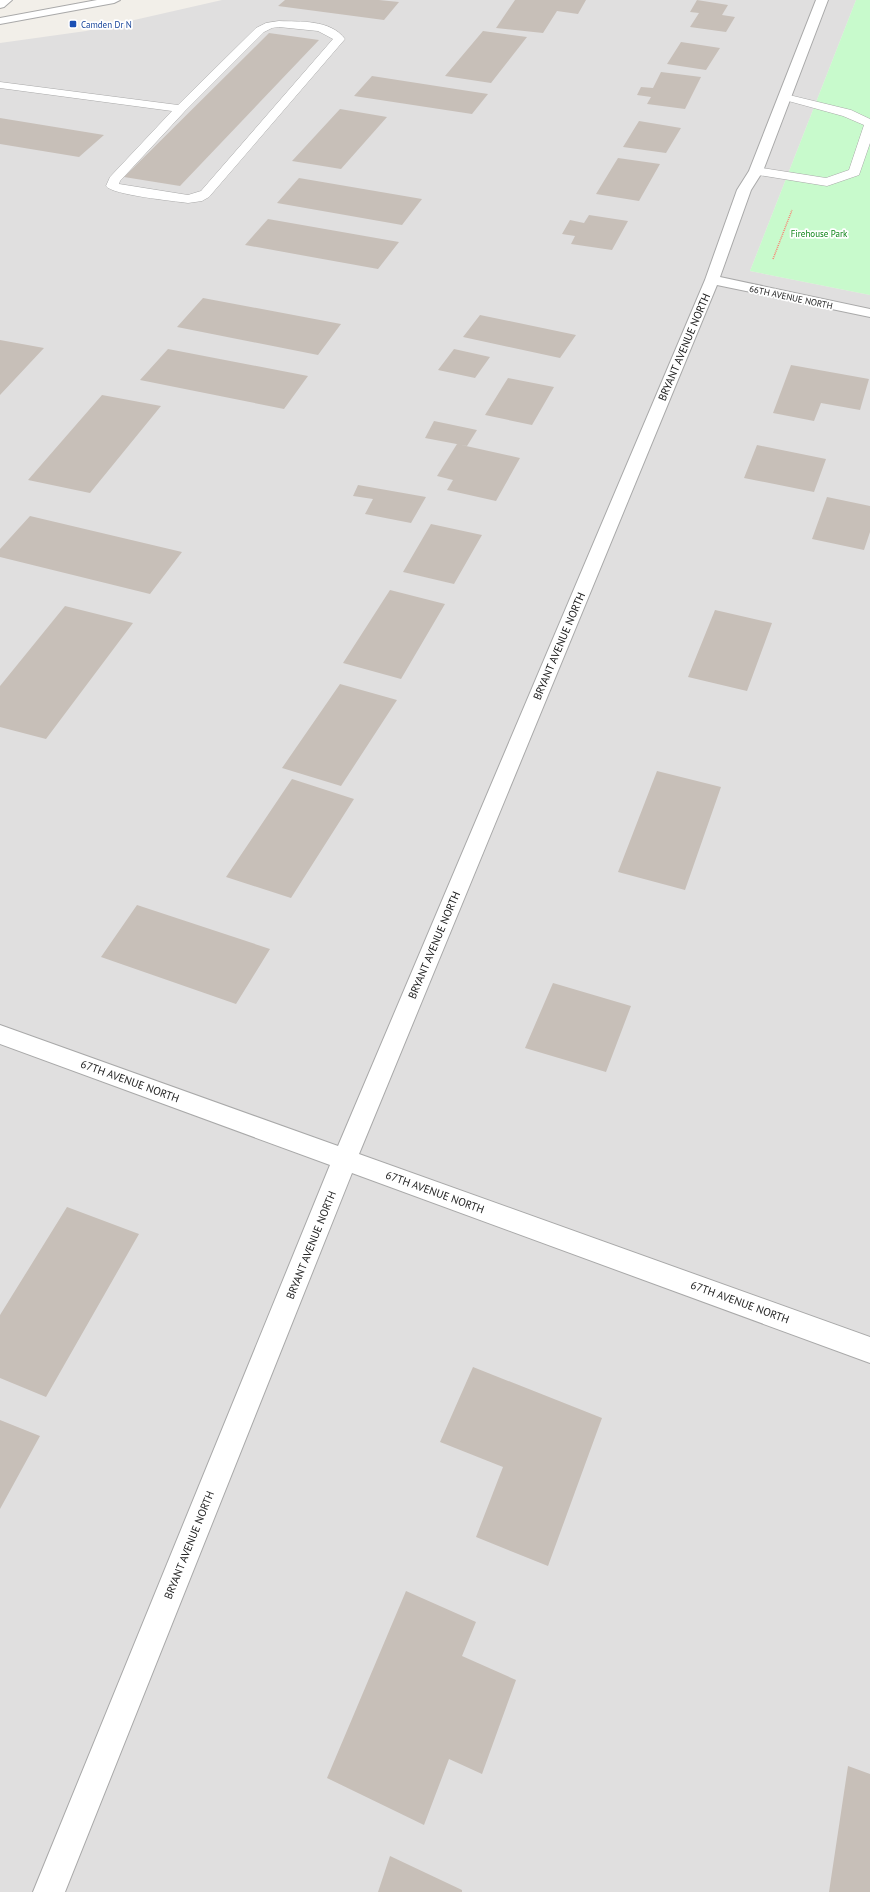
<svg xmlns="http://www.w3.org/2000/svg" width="870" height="1892" viewBox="0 0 870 1892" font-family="'PT Sans',sans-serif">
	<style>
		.residential { fill: #e0dfdf }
		.park { fill: #c8facc }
		.building { fill: #c7bfb8 }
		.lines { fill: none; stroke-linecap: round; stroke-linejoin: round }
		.service-casing { stroke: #a9a9a9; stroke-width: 1 }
		.minor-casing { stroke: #a9a9a9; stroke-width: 2 }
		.tertiary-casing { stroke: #a9a9a9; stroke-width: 2 }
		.path { stroke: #fa8072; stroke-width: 1.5; stroke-dasharray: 1 1; stroke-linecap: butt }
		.service { fill: #fff; fill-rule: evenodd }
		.minor { fill: #fff; fill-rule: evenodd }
		.tertiary { fill: #fff; fill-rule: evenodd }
		.transit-dot { fill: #1a4fb4; stroke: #fff; stroke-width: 1.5 }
		.labels { text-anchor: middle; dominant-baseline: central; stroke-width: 3.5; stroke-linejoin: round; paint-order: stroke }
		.far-transit-label { font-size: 9px; fill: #164399; stroke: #fff; text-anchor: start }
		.far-park-label { font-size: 9px; fill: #0c8416; stroke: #fff }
		.far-street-label { font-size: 9px; fill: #222; stroke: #fff }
		.street-label { font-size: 11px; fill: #222; stroke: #fff }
	</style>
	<rect width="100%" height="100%" fill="#f2efe9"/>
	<path class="residential" d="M 222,0 L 856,0 L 750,271 L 870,295 L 870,1892 L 0,1892 L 0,43 L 86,31 Z"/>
	<path class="park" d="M 856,0 L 870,0 L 870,295 L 750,271 Z"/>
	<path class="building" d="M 285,0 L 379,0 L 399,2 L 384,20 L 278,6 Z
		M 515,0 L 586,0 L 578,14 L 557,11 L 543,33 L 496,28 Z
		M 697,0 L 728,5 L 722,15 L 735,17 L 726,32 L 690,27 L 699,13 L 690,12 Z
		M 483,31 L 527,37 L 491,83 L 445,76 Z
		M 269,33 L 319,40 L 180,186 L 124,177 Z
		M 681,42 L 720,48 L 706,70 L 667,64 Z
		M 661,72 L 701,77 L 685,109 L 647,104 L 651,97 L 637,95 L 641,87 L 653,88 Z
		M 372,76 L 488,94 L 472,114 L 354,96 Z
		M 340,109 L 387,117 L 341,169 L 292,161 Z
		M 0,118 L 104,135 L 79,157 L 0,144 Z
		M 639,121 L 681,128 L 666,153 L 623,147 Z
		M 618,158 L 660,164 L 639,201 L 596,194 Z
		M 299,178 L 422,199 L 402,225 L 277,203 Z
		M 589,215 L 628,221 L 612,250 L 571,244 L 575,236 L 562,234 L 570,220 L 584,223 Z
		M 268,219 L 399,242 L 378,269 L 245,245 Z
		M 203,298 L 341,324 L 318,355 L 177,327 Z
		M 480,315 L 576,335 L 560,358 L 463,337 Z
		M 0,340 L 44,348 L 0,395 Z
		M 168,349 L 308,376 L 284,409 L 140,380 Z
		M 454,349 L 490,357 L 475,378 L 438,370 Z
		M 791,365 L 869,379 L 860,410 L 821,403 L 814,421 L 773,413 Z
		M 508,378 L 554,387 L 532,425 L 485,415 Z
		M 102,395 L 161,406 L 90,493 L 28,480 Z
		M 434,421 L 477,430 L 467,446 L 425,438 Z
		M 457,444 L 520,458 L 496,501 L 447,490 L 453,480 L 437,476 Z
		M 757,445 L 826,459 L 814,492 L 744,478 Z
		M 358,485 L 426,497 L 411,523 L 365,514 L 373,499 L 353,496 Z
		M 827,497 L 870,506 L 870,532 L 864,550 L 812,539 Z
		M 30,516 L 182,552 L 150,594 L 0,557 L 0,549 Z
		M 431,524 L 482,535 L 454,584 L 403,572 Z
		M 390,590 L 445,604 L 401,679 L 343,663 Z
		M 65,606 L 133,623 L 46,739 L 0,727 L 0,686 Z
		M 715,610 L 772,623 L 747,691 L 688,677 Z
		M 340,684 L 397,700 L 341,786 L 282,768 Z
		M 657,771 L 721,787 L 685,890 L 618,872 Z
		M 292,779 L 354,799 L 291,898 L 226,877 Z
		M 137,905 L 270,949 L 236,1004 L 101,957 Z
		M 553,983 L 631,1006 L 606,1072 L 525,1048 Z
		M 67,1207 L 139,1234 L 46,1397 L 0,1378 L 0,1315 Z
		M 473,1367 L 602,1418 L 548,1566 L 476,1537 L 503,1467 L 440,1442 Z
		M 0,1420 L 40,1436 L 0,1509 Z
		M 406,1591 L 476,1622 L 462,1656 L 516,1680 L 482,1774 L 449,1759 L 424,1825 L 327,1778 Z
		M 848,1766 L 870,1774 L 870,1892 L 829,1892 Z
		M 390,1856 L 462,1890 L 462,1892 L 378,1892 Z"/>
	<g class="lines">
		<g class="service-casing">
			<path id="service" d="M 279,21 C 300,22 330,19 345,39 L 209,197 L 202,201 L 188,203 C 174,201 112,195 106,186 L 110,177 L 172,111 L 0,88 L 0,82 L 178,105 L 256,28 L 266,23 ZM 279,27 L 318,31 L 333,39 L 201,191 L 188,195 L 119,184 L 120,181 L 185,111 L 264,32 L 272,28 Z
				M 785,94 L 851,110 L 870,119 L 870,143 L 859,175 L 827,186 L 752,174 L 750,171 L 752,168 L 756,167 L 826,178 L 849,170 L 864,125 L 843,116 L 781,99 L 779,97 L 781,95 Z"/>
		</g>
		<g class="minor-casing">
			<path id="minor" d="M 0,0 L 12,0 L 4,7 L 0,8 Z
				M 816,0 L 828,0 L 763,171 L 751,190 L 720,277 L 870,309 L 870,317 L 717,285 L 359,1154 L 870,1337 L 870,1363 L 352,1173 L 65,1892 L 33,1892 L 330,1165 L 0,1044 L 0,1025 L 338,1146 L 705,280 L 737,190 L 749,171 Z"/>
		</g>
		<g class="tertiary-casing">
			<path id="tertiary" d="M 97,0 L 120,0 L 114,3 L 0,24 L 0,18 Z"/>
		</g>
		<path class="path" d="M 773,259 L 792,210"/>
		<use href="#service" class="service"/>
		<use href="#minor" class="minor"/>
		<use href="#tertiary" class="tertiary"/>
	</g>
	<rect class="transit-dot" x="69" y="20" width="8" height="8" rx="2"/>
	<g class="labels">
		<g class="far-transit-label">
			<text x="81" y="24">Camden Dr N</text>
		</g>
		<g class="far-park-label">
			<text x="819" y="233">Firehouse Park</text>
		</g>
		<g class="far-street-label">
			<text transform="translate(791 297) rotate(12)">66TH AVENUE NORTH</text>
		</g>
		<g class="street-label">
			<text transform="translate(684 347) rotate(-67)">BRYANT AVENUE NORTH</text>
			<text transform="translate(559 646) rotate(-67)">BRYANT AVENUE NORTH</text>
			<text transform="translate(434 945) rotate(-67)">BRYANT AVENUE NORTH</text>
			<text transform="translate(130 1081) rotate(20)">67TH AVENUE NORTH</text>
			<text transform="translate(435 1192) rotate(20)">67TH AVENUE NORTH</text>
			<text transform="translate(311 1245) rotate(-68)">BRYANT AVENUE NORTH</text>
			<text transform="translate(740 1302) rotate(20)">67TH AVENUE NORTH</text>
			<text transform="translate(189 1545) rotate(-68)">BRYANT AVENUE NORTH</text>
		</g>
	</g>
</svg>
